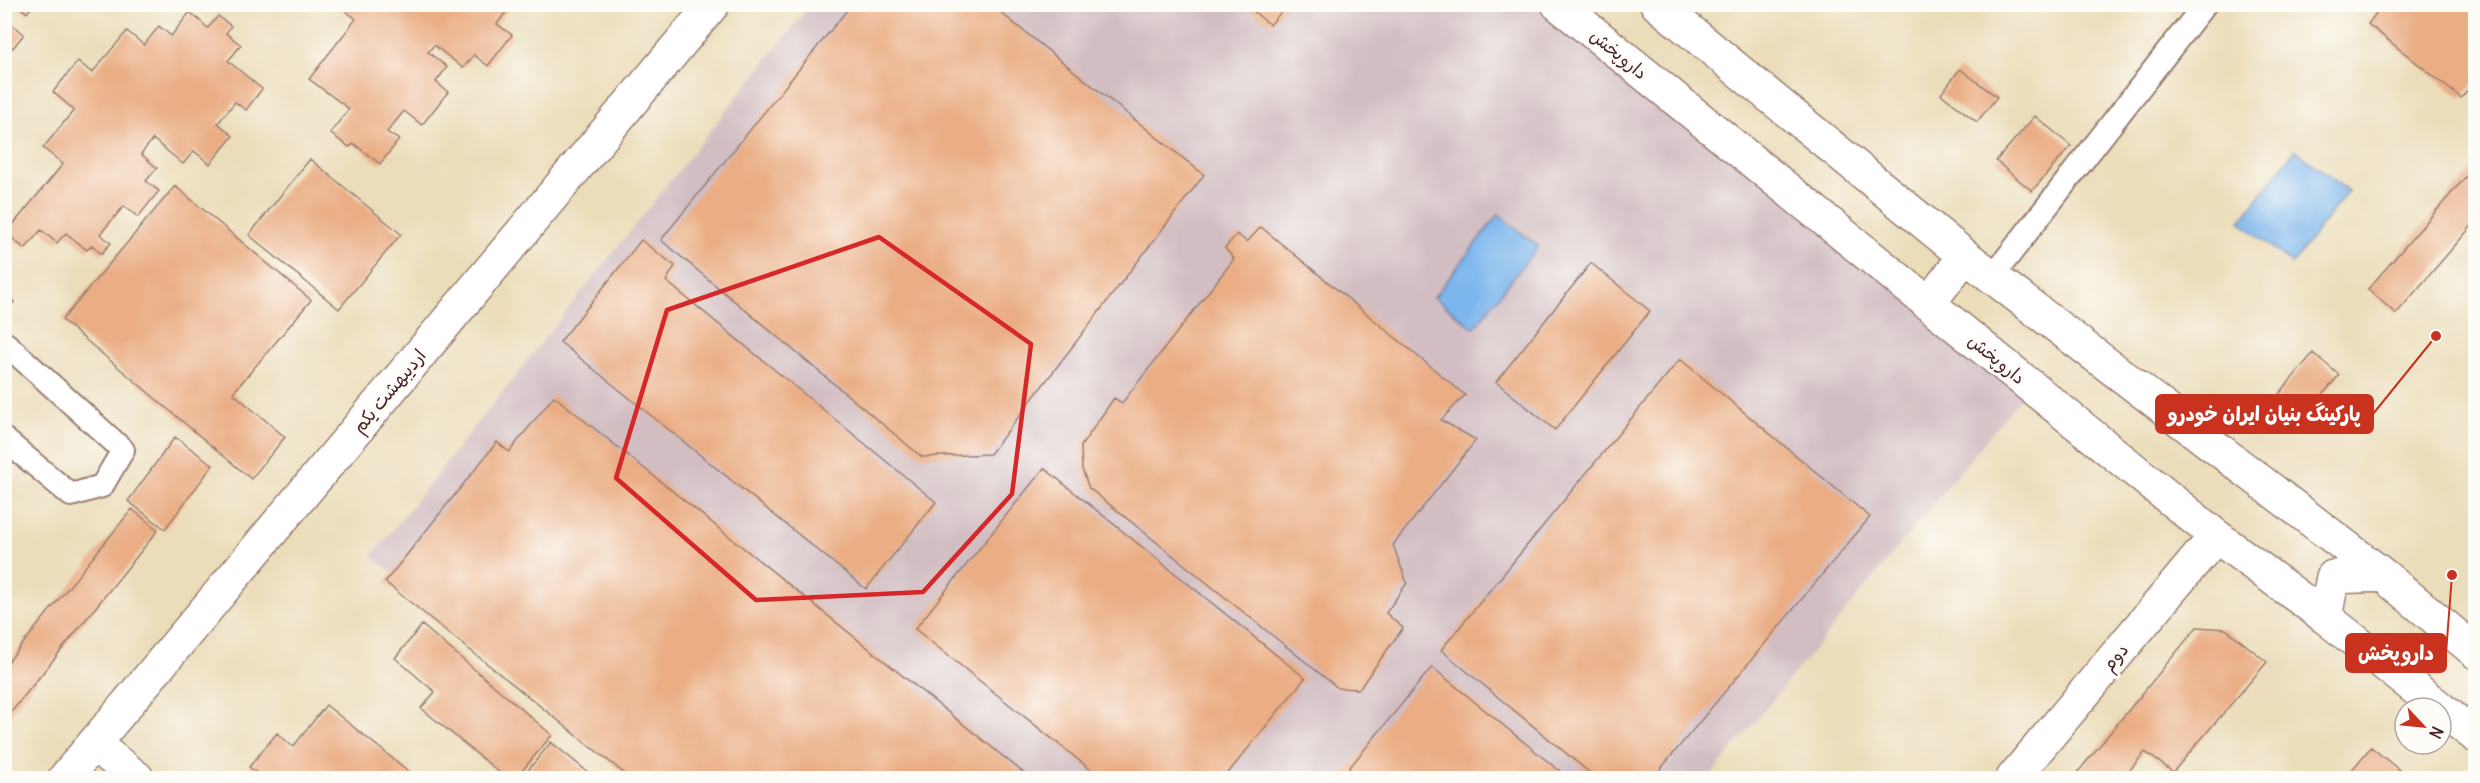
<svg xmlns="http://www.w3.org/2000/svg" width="2480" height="783" viewBox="0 0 2480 783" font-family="Delius,'Playpen Sans Arabic',sans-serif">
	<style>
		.industrial { fill: #d2bec2 }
		.water { fill: #7bb6ed; stroke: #626a8c; stroke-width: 1.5 }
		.building { fill: #eaad84 }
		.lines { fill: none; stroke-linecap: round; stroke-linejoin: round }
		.service-casing { stroke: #9a7e72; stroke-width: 26 }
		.minor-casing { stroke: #9a7e72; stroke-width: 36 }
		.tertiary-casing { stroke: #9a7e72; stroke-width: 36 }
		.service { stroke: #fff; stroke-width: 22 }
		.minor { stroke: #fff; stroke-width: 33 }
		.tertiary { stroke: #fff; stroke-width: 33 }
		.marked { fill: none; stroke: #d62828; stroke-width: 4.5; stroke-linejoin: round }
		.labels { text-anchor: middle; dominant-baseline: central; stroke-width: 6; stroke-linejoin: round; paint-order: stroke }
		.street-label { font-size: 18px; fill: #4a1f2b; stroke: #fdfcf7 }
		.leader { fill: none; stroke: #c8321e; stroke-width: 2 }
		.callout-dot { fill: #c8321e; stroke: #fdfcf7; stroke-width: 2 }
		.callout { fill: #c8321e; stroke: #c8321e; stroke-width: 2 }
		.callout-label { font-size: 20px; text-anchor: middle; font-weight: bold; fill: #fff }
	</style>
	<rect width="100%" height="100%" fill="#fdfcf7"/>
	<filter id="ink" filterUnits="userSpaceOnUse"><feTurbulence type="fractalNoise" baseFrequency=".0167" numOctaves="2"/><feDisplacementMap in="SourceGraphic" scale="12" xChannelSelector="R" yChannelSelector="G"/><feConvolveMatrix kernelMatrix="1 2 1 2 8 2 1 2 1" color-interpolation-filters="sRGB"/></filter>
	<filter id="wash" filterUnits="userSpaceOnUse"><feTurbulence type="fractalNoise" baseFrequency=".008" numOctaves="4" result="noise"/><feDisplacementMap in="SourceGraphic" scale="24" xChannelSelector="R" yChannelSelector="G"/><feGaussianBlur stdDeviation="1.35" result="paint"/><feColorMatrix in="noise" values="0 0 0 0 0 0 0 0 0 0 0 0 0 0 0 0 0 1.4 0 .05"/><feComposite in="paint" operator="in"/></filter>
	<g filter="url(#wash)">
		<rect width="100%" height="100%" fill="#ebddba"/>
		<path class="industrial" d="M 810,5 L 1542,5 L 2030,386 L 1709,778 L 637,778 L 372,556 Z"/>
		<path class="water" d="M 2295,150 L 2348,191 L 2292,264 L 2240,222 Z
			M 1498,215 L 1538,246 L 1474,328 L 1434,297 Z"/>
		<g id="blocks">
			<path class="building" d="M 16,4 L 34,4 L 27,13 Z
				M 337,4 L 512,4 L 497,24 L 512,35 L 488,66 L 474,55 L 463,68 L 434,45 L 428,52 L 447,67 L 436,82 L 448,92 L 422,125 L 404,111 L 387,132 L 399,140 L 380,164 L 354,144 L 349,147 L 330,133 L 349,109 L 309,79 L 356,19 Z
				M 852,4 L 990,4 L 1204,175 L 990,454 L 922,457 L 661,240 Z
				M 1245,4 L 1288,4 L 1270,25 Z
				M 2383,4 L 2476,4 L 2476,80 L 2461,98 L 2368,24 Z
				M 190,12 L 208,28 L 218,16 L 231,26 L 226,33 L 241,45 L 228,61 L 262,89 L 246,110 L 235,102 L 218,123 L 233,136 L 210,164 L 194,151 L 183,164 L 153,139 L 141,154 L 157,168 L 146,181 L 159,191 L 138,217 L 124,206 L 100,234 L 111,243 L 101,254 L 92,245 L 87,250 L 66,233 L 57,243 L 41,230 L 25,249 L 6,233 L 63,164 L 43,148 L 74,110 L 53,92 L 78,61 L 92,73 L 127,31 L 144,45 L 159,26 L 171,36 Z
				M 4,15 L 8,18 L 8,21 L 24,34 L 13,48 L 4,41 Z
				M 1960,69 L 1997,97 L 1977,122 L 1941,94 Z
				M 2035,116 L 2071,146 L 2032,191 L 1996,161 Z
				M 310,159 L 401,234 L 339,309 L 249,235 Z
				M 2476,165 L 2476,221 L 2396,314 L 2368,289 Z
				M 175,186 L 311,300 L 233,393 L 285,437 L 251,479 L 62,320 Z
				M 1261,227 L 1465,395 L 1441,420 L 1476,440 L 1393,545 L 1407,583 L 1386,613 L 1403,628 L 1359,689 L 1338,688 L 1089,488 L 1082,469 L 1081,446 L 1114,398 L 1122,403 L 1234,259 L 1225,248 L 1237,234 L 1247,242 Z
				M 641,240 L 675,266 L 666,281 L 936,502 L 866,589 L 560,342 Z
				M 1591,263 L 1650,311 L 1555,430 L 1496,382 Z
				M 4,294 L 14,302 L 4,315 Z
				M 2313,353 L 2339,375 L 2296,427 L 2270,405 Z
				M 1680,359 L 1870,517 L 1653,778 L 1596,778 L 1441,650 Z
				M 554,396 L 1030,778 L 630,778 L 385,582 L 497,442 L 509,452 Z
				M 175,437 L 213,465 L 165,529 L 128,501 Z
				M 1044,468 L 1305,678 L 1224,778 L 1101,778 L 915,629 Z
				M 132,509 L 158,530 L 4,721 L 4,667 Z
				M 422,625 L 552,735 L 516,778 L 506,778 L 421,708 L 435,692 L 395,658 Z
				M 2197,627 L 2226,629 L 2267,662 L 2173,772 L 2145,752 L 2123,778 L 2073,778 Z
				M 1432,667 L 1568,778 L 1341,778 Z
				M 326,705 L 417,778 L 263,778 L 249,767 L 277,733 L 293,747 Z
				M 551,742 L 595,778 L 522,778 Z
				M 2371,747 L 2409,778 L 2345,778 Z"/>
		</g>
	</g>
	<g filter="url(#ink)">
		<use href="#blocks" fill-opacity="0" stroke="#9a7e72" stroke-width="1.5"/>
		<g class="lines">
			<g class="service-casing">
				<path id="service" d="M 1992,277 L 2205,4
					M 4,439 L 71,495 L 102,486 L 123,450 L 6,344"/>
			</g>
			<g class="minor-casing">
				<path id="minor" d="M 94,744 L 137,778
					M 2013,778 L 2216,536"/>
			</g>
			<g class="tertiary-casing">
				<path id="tertiary" d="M 1558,4 L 2216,536 L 2325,617 L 2440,708
					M 1657,4 L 1965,256 L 2383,575 L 2476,652
					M 1928,304 L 1965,256
					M 2325,617 L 2333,577 L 2383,575
					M 2441,709 L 2476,736
					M 65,778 L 713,4"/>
			</g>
			<use href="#service" class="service"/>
			<use href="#minor" class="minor"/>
			<use href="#tertiary" class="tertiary"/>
		</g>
	</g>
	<path class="marked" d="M 879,237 L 1031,344 L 1012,494 L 923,592 L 756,600 L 616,478 L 667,310 Z"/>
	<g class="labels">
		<g class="street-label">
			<text transform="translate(1619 54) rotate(39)">داروپخش</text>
			<text transform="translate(1997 359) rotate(39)">داروپخش</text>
			<text transform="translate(389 391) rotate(-50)">اردیبهشت یکم</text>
			<text transform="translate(2115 657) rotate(-50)">دوم</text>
		</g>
	</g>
	<path class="leader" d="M2436 336L2373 414M2452 575L2446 653"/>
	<g class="callout-dot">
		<circle cx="2436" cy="336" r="6"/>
		<circle cx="2452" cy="575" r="6"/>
	</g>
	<g class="callout">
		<rect x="2156" y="395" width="217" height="38" rx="6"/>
		<rect x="2346" y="634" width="100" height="38" rx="6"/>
	</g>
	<g class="callout-label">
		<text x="2264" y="421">پارکینگ بنیان ایران خودرو</text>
		<text x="2396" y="660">داروپخش</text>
	</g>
	<rect width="2480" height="783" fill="none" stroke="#fdfcf7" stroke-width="24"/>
	<g transform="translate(2423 726) rotate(116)"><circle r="28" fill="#fdfcf7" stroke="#b5a4a5" stroke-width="1.5"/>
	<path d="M0-4.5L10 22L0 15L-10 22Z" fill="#c8321e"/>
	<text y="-9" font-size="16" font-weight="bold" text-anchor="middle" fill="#4a1f2b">N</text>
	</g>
</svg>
